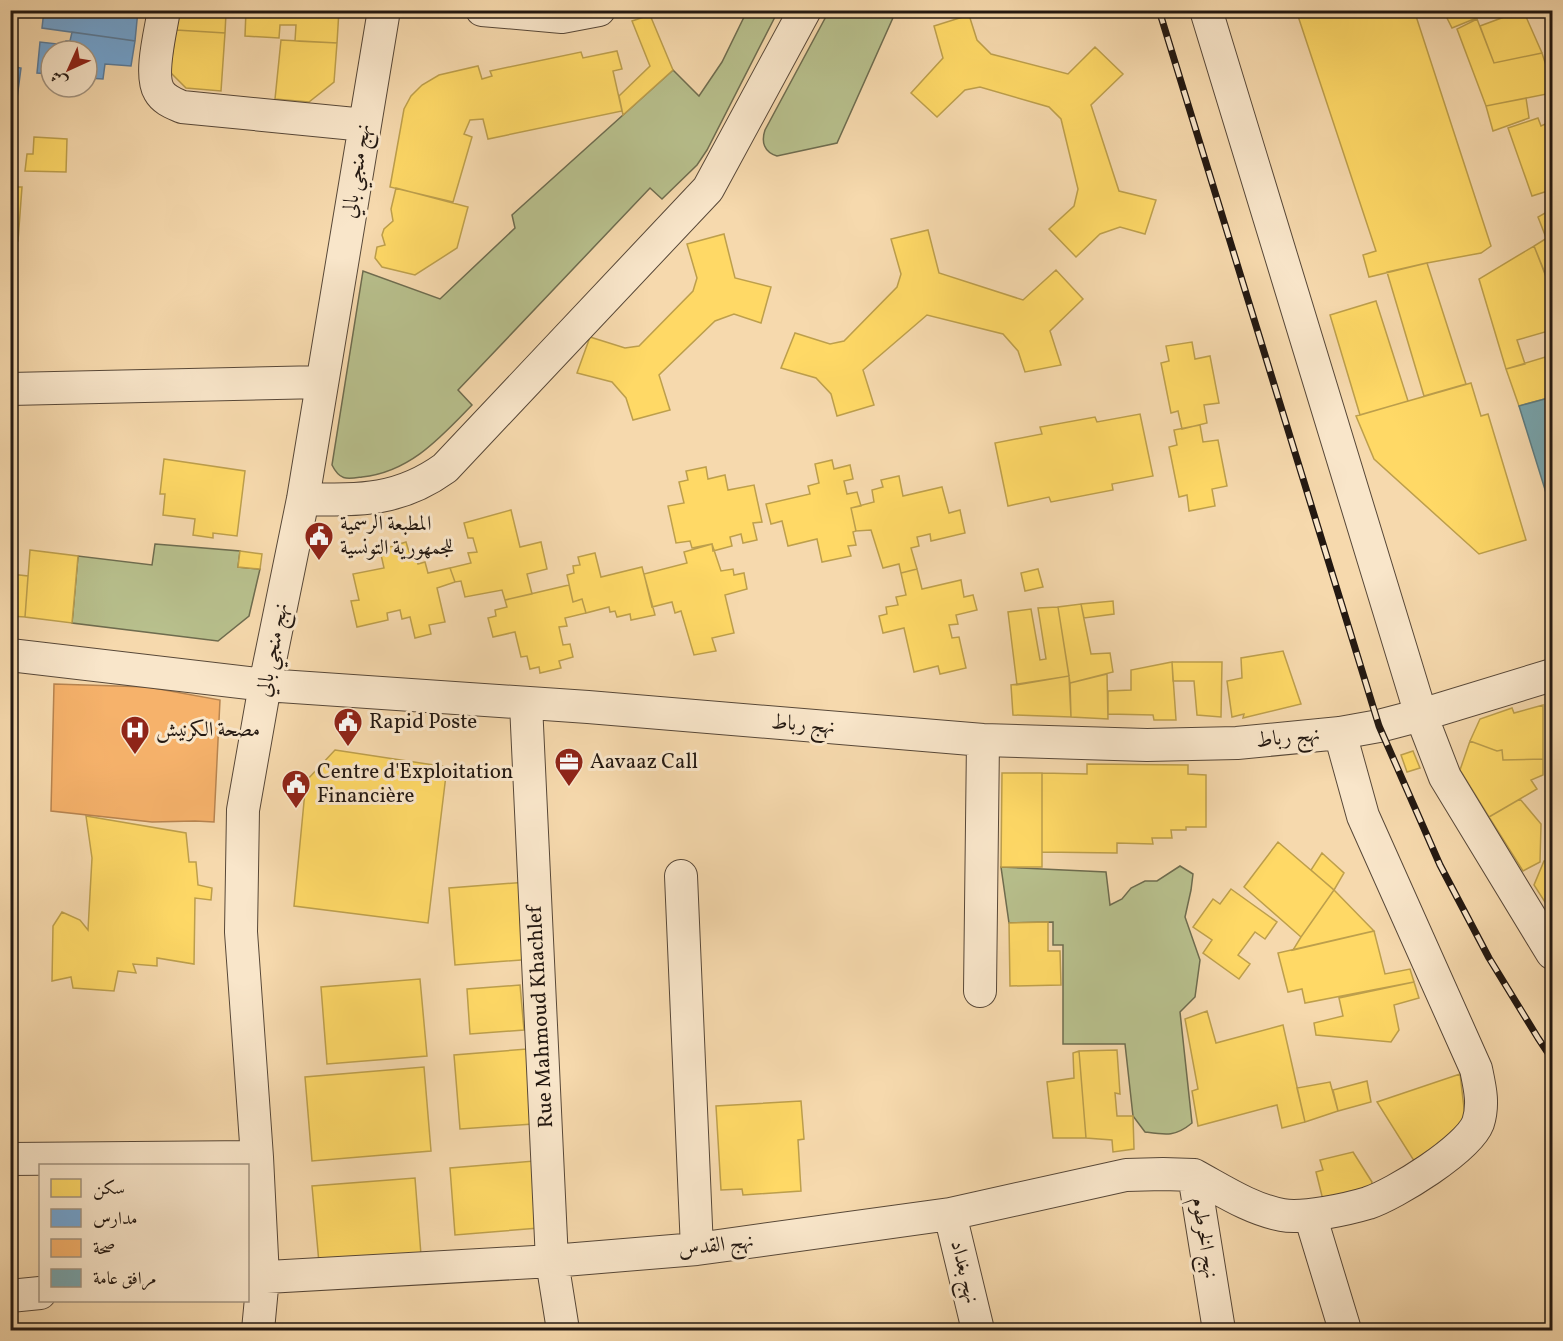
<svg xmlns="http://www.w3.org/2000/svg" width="1563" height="1341" viewBox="0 0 1563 1341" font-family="Vollkorn,Amiri,serif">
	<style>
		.green { fill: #b8c08d; stroke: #6e6c4f; stroke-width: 1.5 }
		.homes { fill: #ffd966; stroke: #bd9f4c; stroke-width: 1.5 }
		.schools { fill: #6fa8dc; stroke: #587d9f; stroke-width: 1.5 }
		.health { fill: #f6b26b; stroke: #b78450; stroke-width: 1.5 }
		.public { fill: #76a5af; stroke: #5d7b80; stroke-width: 1.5 }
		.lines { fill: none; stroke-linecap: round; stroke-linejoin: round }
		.street-casing { stroke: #584838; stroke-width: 34 }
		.street { stroke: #f9e6ca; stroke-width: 32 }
		.rail-casing { stroke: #231811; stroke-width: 7 }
		.rail { stroke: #f9e6ca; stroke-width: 4.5; stroke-dasharray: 14; stroke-linecap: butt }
		.labels { text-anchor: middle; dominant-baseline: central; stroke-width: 6; stroke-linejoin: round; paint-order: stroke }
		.street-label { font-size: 21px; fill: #231811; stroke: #f9e6ca }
		.poi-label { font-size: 21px; fill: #231811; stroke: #f9e6ca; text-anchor: start }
	</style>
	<rect width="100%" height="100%" fill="#f6d9ad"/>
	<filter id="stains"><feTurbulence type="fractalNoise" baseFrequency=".00333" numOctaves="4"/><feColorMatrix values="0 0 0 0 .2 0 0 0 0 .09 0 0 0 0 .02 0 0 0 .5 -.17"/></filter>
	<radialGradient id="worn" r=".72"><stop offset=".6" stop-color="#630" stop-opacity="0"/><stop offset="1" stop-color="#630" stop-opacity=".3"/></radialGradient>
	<path class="green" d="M 747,11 L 778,11 L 707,150 L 697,165 L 662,199 L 650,188 L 458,390 L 472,405 C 440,438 410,472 362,477 C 347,479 340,481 332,465 L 363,271 L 440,299 L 515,228 L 512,215 L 673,70 L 699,96 L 722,62 Z
		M 829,11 L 896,11 L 837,143 L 777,156 C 764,152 761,142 765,130 Z
		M 155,544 L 240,551 L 238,567 L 260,569 L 249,616 L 218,641 L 72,623 L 78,556 L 152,565 Z
		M 1180,866 L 1193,874 L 1191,890 L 1185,917 L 1200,960 L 1195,997 L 1180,1012 L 1192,1123 C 1175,1137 1166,1135 1145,1132 L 1133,1116 L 1125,1044 L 1063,1044 L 1063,945 L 1053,945 L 1053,922 L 1009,923 L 1001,867 L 1106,872 L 1110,905 L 1122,899 L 1131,888 L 1145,881 L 1157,881 Z"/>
	<path class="homes" d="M 179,10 L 211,10 L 226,13 L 225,33 L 176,30 Z
		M 246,10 L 339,10 L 337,43 L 295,41 L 296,25 L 280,25 L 279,38 L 245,36 Z
		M 1296,10 L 1414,10 L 1491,246 L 1481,253 L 1427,263 L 1369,277 L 1363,255 L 1376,251 Z
		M 1448,10 L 1496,10 L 1452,28 L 1444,12 Z
		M 1523,10 L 1542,53 L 1494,63 L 1480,26 Z
		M 650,15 L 673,70 L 623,115 L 619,96 L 650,66 L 632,21 Z
		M 969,15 L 977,40 L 991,54 L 1068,74 L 1095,47 L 1123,74 L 1091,105 L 1119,191 L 1156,200 L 1145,234 L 1120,227 L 1100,234 L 1076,257 L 1049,229 L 1074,206 L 1078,189 L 1061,119 L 1049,107 L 980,87 L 965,90 L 937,117 L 911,93 L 943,58 L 934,26 Z
		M 1477,19 L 1494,63 L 1542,53 L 1552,84 L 1552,93 L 1486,106 L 1457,29 Z
		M 176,30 L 225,33 L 221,91 L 186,88 L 170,72 Z
		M 281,40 L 337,43 L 334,82 L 309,102 L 275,99 Z
		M 617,51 L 622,69 L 613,71 L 622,111 L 488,139 L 483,119 L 470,120 L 464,134 L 472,137 L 453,202 L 390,187 L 404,109 L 411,96 L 422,85 L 439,75 L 478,66 L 482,79 L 492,76 L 490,71 L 581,52 L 583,58 Z
		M 1526,98 L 1529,118 L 1493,131 L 1486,106 Z
		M 1538,118 L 1541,126 L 1552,121 L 1552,183 L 1549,184 L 1551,190 L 1532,196 L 1508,128 Z
		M 34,137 L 67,139 L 66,172 L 25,171 L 27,154 L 33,154 Z
		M 10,187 L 22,187 L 18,241 L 10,241 Z
		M 396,188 L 468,207 L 457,248 L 415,275 L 382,267 L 375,258 L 377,247 L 385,245 L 382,235 L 384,229 L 393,221 L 391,209 Z
		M 1552,209 L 1552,253 L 1538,217 Z
		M 928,230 L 939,273 L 1023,300 L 1056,270 L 1083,299 L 1050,331 L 1061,365 L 1025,372 L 1018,351 L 1003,334 L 927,315 L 863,370 L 874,405 L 837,416 L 831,394 L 816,378 L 781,368 L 795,333 L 830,344 L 844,341 L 897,287 L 901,274 L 891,239 Z
		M 724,234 L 735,278 L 771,287 L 761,323 L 734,314 L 715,321 L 659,375 L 670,410 L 633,420 L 626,398 L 612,382 L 577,373 L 590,337 L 625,348 L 639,346 L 693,291 L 697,278 L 687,244 Z
		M 1547,238 L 1552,253 L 1552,271 L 1545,273 L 1534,246 Z
		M 1534,246 L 1552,292 L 1552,330 L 1517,340 L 1525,364 L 1506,369 L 1479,279 Z
		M 1427,263 L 1466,384 L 1424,396 L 1387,272 Z
		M 1376,301 L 1408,401 L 1360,415 L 1330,315 Z
		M 1192,342 L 1195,359 L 1210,356 L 1219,403 L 1204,405 L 1207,423 L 1182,429 L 1178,411 L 1171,413 L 1161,363 L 1169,361 L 1166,346 Z
		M 1552,355 L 1552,397 L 1519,406 L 1506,369 Z
		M 1471,383 L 1481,416 L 1488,414 L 1526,540 L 1479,554 L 1374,459 L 1356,416 Z
		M 1140,414 L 1153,476 L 1112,484 L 1113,490 L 1051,502 L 1049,497 L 1008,506 L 995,443 L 1042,434 L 1040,427 L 1095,417 L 1097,422 Z
		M 1200,425 L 1203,442 L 1218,440 L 1227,486 L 1212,489 L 1215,506 L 1189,511 L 1187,495 L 1179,497 L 1169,447 L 1177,445 L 1174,430 Z
		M 164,459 L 245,471 L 237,536 L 213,533 L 213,538 L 193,535 L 195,519 L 163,515 L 165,494 L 160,494 Z
		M 832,460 L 834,469 L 850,465 L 853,479 L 844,481 L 847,494 L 857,492 L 861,506 L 851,508 L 856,531 L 853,532 L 856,545 L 848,546 L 851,556 L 822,562 L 817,539 L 788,546 L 782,521 L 771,524 L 766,504 L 810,494 L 808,486 L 819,483 L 815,464 Z
		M 706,467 L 708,479 L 725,475 L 728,490 L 754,485 L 762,522 L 753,523 L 757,540 L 743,543 L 741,534 L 730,537 L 732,546 L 713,551 L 712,544 L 692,548 L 690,541 L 676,543 L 668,506 L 684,503 L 679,482 L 688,480 L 686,471 Z
		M 899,476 L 903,496 L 942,487 L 949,513 L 960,510 L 965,533 L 931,541 L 930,534 L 917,537 L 919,546 L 911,548 L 917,569 L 901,573 L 899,564 L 883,568 L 871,530 L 856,531 L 851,508 L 874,502 L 872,490 L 883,487 L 881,480 Z
		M 511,510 L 520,547 L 541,542 L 547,569 L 527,574 L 532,594 L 505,600 L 502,590 L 465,597 L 461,581 L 455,582 L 450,568 L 471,563 L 468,553 L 477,552 L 473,538 L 468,538 L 464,523 Z
		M 406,542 L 409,552 L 415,551 L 418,564 L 425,562 L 428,573 L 450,568 L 455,582 L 437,588 L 445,622 L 429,625 L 431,634 L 415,638 L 410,617 L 402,619 L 400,610 L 387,613 L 388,620 L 357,627 L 351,601 L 359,600 L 353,574 L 384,568 L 380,550 Z
		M 712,544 L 721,571 L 733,569 L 734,575 L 744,573 L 747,589 L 725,595 L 734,633 L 712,638 L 716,651 L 694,655 L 681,611 L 675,613 L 672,602 L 652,607 L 644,574 L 687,563 L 684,552 Z
		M 30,550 L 78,556 L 72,623 L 25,617 Z
		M 240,551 L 262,554 L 260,569 L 238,567 Z
		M 595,553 L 601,577 L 642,567 L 655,615 L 631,620 L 630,614 L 617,617 L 615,611 L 610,612 L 609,607 L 586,613 L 582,599 L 573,602 L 567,575 L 574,573 L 573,566 L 580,565 L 578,557 Z
		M 917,569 L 922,589 L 961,580 L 964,597 L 973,595 L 977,610 L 956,615 L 958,624 L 949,625 L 952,638 L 959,637 L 966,668 L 940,674 L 938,666 L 914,672 L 904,628 L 883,633 L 879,616 L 887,614 L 886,607 L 898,605 L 896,597 L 906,595 L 901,573 Z
		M 1038,569 L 1043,587 L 1025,591 L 1021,573 Z
		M 10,574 L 28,576 L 25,617 L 10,616 Z
		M 569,585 L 573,602 L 582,599 L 586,613 L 565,618 L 567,626 L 559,627 L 563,645 L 570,644 L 573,657 L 559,661 L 561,668 L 540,673 L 539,667 L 530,669 L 527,656 L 521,657 L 515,632 L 493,637 L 488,618 L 496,616 L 495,610 L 507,607 L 505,600 Z
		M 1113,601 L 1114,614 L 1084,618 L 1081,604 Z
		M 1081,604 L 1091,654 L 1110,653 L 1113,672 L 1070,683 L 1058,607 Z
		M 1058,607 L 1069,676 L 1017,685 L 1008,612 L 1031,609 L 1040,660 L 1046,659 L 1038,608 Z
		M 1283,651 L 1301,704 L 1243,718 L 1244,714 L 1232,717 L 1227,681 L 1242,678 L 1241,658 Z
		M 1172,662 L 1176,720 L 1154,720 L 1153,715 L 1108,714 L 1108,691 L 1131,690 L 1131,670 Z
		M 1172,662 L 1222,662 L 1221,717 L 1197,715 L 1194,681 L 1173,681 Z
		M 1107,674 L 1108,719 L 1071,717 L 1070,683 Z
		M 1069,676 L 1071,717 L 1013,715 L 1011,685 Z
		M 1543,705 L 1543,759 L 1503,760 L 1502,750 L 1497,751 L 1470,741 L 1480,719 L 1512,708 L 1514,713 Z
		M 1470,741 L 1497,751 L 1502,750 L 1503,760 L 1543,759 L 1543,775 L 1531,780 L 1537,789 L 1489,817 L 1460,770 Z
		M 335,750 L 447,767 L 428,923 L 294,906 L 306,781 Z
		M 1413,751 L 1420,768 L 1407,772 L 1401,755 Z
		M 1087,764 L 1188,765 L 1188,774 L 1206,775 L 1206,827 L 1186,827 L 1186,830 L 1171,830 L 1172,838 L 1152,838 L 1153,844 L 1117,843 L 1117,853 L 1042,852 L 1042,773 L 1087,774 Z
		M 1002,773 L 1042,773 L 1042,867 L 1001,867 Z
		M 1520,799 L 1541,824 L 1540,862 L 1523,871 L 1489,817 Z
		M 86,816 L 186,833 L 189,862 L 196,862 L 198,885 L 212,888 L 211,900 L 195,898 L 194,964 L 157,958 L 157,966 L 133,964 L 136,973 L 118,971 L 114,991 L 73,988 L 71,977 L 52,981 L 53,926 L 62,912 L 80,920 L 88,930 L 92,858 Z
		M 1278,842 L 1334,890 L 1301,937 L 1244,887 Z
		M 1322,853 L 1344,873 L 1334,890 L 1311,870 Z
		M 1552,860 L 1552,913 L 1534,885 L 1544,861 Z
		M 528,882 L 534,959 L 455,965 L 449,888 Z
		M 1231,889 L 1277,922 L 1265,939 L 1255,932 L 1238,955 L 1250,964 L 1239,979 L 1203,953 L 1212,940 L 1193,927 L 1213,899 L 1220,904 Z
		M 1334,890 L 1374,931 L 1293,950 L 1301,937 Z
		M 1048,922 L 1048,951 L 1060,951 L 1061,985 L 1010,986 L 1009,923 Z
		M 1374,931 L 1385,974 L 1410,969 L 1414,982 L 1305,1003 L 1302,989 L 1288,992 L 1278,953 Z
		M 420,979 L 427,1056 L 327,1064 L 321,987 Z
		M 1414,982 L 1419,998 L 1394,1005 L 1399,1030 L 1391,1042 L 1316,1035 L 1314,1023 L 1343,1016 L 1339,998 Z
		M 520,985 L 524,1030 L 470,1034 L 467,989 Z
		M 1207,1011 L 1216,1043 L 1283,1025 L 1305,1122 L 1282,1128 L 1277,1105 L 1198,1126 L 1192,1091 L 1198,1089 L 1185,1019 Z
		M 527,1049 L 533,1124 L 460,1129 L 454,1055 Z
		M 1117,1050 L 1120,1094 L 1115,1093 L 1117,1116 L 1133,1116 L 1134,1149 L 1113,1152 L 1112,1140 L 1086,1138 L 1079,1051 Z
		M 1079,1051 L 1086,1138 L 1053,1138 L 1047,1082 L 1074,1078 L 1073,1053 Z
		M 424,1067 L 431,1151 L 312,1161 L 305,1077 Z
		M 1460,1074 L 1466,1125 L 1416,1164 L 1377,1102 Z
		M 1367,1081 L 1371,1102 L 1338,1111 L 1333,1090 Z
		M 1330,1082 L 1338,1111 L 1305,1122 L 1297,1088 Z
		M 801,1101 L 804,1139 L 798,1140 L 801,1191 L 743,1195 L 742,1189 L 721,1190 L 716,1106 Z
		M 1353,1152 L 1372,1182 L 1369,1194 L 1324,1204 L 1316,1172 L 1323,1170 L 1320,1160 Z
		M 534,1161 L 539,1228 L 455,1235 L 450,1168 Z
		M 415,1178 L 421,1255 L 319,1263 L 312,1186 Z"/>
	<path class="schools" d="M 44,10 L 94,13 L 94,10 L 138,10 L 135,41 L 42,28 Z
		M 72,32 L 135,41 L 131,66 L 105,64 L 103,79 L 87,78 L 87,51 L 51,51 L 51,74 L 37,73 L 40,42 L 66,45 L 66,41 L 70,41 Z
		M 10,66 L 21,68 L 16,106 L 10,106 Z"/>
	<path class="health" d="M 54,684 L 148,687 L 220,700 L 214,822 L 195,821 L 152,822 L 51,811 Z"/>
	<path class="public" d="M 1552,397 L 1552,512 L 1519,406 Z"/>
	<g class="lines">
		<g class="street-casing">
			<path id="street" d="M 164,10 C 161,30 149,74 159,91 C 164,100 173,103 182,107 L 365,125
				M 482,10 L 562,17 L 599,10
				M 1206,10 L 1421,715 L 1445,777 L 1552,953
				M 10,389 L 322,382
				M 303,499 C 358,500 398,502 445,468 L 708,189 L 805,10
				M 10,655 L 265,685 L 588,707 L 983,740 L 1147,745 L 1237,743 L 1340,733 L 1379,726 L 1421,715 L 1552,675
				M 526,704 L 552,1261 L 563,1330
				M 681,876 L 697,1249
				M 980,991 L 983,740
				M 10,1159 L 257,1157
				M 1194,1175 C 1222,1190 1250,1209 1282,1215 C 1303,1219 1348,1209 1368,1203 C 1395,1194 1468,1149 1478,1123 C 1484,1104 1480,1088 1476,1069 L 1363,816 L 1340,733
				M 950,1214 L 978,1330
				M 1310,1215 L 1345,1330
				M 248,1278 L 552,1261 L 697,1249 L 950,1214 L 1126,1175 L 1163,1174 L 1194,1175 L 1219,1330
				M 10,1296 L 40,1293
				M 258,1330 L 263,1277 L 257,1157 L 241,932 L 243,810 L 265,685 L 303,499 L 384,10"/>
		</g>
		<use href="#street" class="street"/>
		<g class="rail-casing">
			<path id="rail" d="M 1159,10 L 1379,726 L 1440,865 L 1489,958 L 1538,1038 L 1552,1059"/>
		</g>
		<use href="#rail" class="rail"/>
	</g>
	<defs>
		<g id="civic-pin" transform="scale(1.5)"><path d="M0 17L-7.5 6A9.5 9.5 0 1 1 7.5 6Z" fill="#8f2418" stroke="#f9e6ca"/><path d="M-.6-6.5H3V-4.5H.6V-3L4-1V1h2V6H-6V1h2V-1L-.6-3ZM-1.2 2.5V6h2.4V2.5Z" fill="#fff"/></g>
		<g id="hospital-pin" transform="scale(1.5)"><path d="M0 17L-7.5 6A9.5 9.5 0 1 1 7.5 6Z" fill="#8f2418" stroke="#f9e6ca"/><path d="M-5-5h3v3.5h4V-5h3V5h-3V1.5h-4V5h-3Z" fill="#fff"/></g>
		<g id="office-pin" transform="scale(1.5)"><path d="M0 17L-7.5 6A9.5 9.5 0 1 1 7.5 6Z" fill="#8f2418" stroke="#f9e6ca"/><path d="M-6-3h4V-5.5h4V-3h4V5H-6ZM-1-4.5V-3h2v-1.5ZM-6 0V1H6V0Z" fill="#fff"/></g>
	</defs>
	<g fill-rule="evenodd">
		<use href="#civic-pin" x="319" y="536"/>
		<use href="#civic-pin" x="348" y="722"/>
		<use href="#hospital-pin" x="135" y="730"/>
		<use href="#office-pin" x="569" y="762"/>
		<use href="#civic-pin" x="296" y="784"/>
	</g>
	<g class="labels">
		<g class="street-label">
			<text transform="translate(357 171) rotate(-81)">نهج منجي بالي</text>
			<text transform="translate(273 650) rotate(-79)">نهج منجي بالي</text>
			<text transform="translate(803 725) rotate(5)">نهج رباط</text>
			<text transform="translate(1288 738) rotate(-6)">نهج رباط</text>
			<text transform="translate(541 1017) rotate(-93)">Rue Mahmoud Khachlef</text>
			<text transform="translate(1204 1238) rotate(81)">نهج الخرطوم</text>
			<text transform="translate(716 1246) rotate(-7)">نهج القدس</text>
			<text transform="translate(964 1272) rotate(76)">نهج بغداد</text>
		</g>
		<g class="poi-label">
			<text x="340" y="524">المطبعة الرسمية<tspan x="340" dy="24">للجمهورية التونسية</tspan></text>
			<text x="369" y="722">Rapid Poste</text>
			<text x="156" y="730">مصحة الكرنيش</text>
			<text x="590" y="762">Aavaaz Call</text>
			<text x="317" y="772">Centre d'Exploitation<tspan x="317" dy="24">Financière</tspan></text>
		</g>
	</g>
	<rect width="1563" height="1341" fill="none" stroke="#f6d9ad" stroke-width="36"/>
	<rect x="12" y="12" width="1539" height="1317" fill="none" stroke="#231811" stroke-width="3"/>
	<rect x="18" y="18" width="1527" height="1305" fill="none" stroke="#231811" stroke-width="1.5"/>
	<rect x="39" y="1164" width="210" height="138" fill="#f9e6ca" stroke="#a39480" stroke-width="1.5"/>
	<rect x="51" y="1179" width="30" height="18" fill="#ffd966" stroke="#a39480" stroke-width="1.5"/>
	<text x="93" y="1194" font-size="18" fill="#231811">سكن</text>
	<rect x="51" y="1209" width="30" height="18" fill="#6fa8dc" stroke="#a39480" stroke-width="1.5"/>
	<text x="93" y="1224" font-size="18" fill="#231811">مدارس</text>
	<rect x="51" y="1239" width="30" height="18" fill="#f6b26b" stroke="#a39480" stroke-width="1.5"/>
	<text x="93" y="1254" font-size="18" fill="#231811">صحة</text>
	<rect x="51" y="1269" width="30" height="18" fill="#76a5af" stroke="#a39480" stroke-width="1.5"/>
	<text x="93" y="1284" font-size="18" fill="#231811">مرافق عامة</text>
	<g transform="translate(69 69) rotate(225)"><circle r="28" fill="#f9e6ca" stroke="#a39480" stroke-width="1.5"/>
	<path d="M0-4.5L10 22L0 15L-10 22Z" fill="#8f2418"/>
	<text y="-9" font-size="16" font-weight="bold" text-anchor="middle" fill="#231811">ش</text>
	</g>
	<rect width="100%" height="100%" filter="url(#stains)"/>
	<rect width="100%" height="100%" fill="url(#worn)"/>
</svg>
